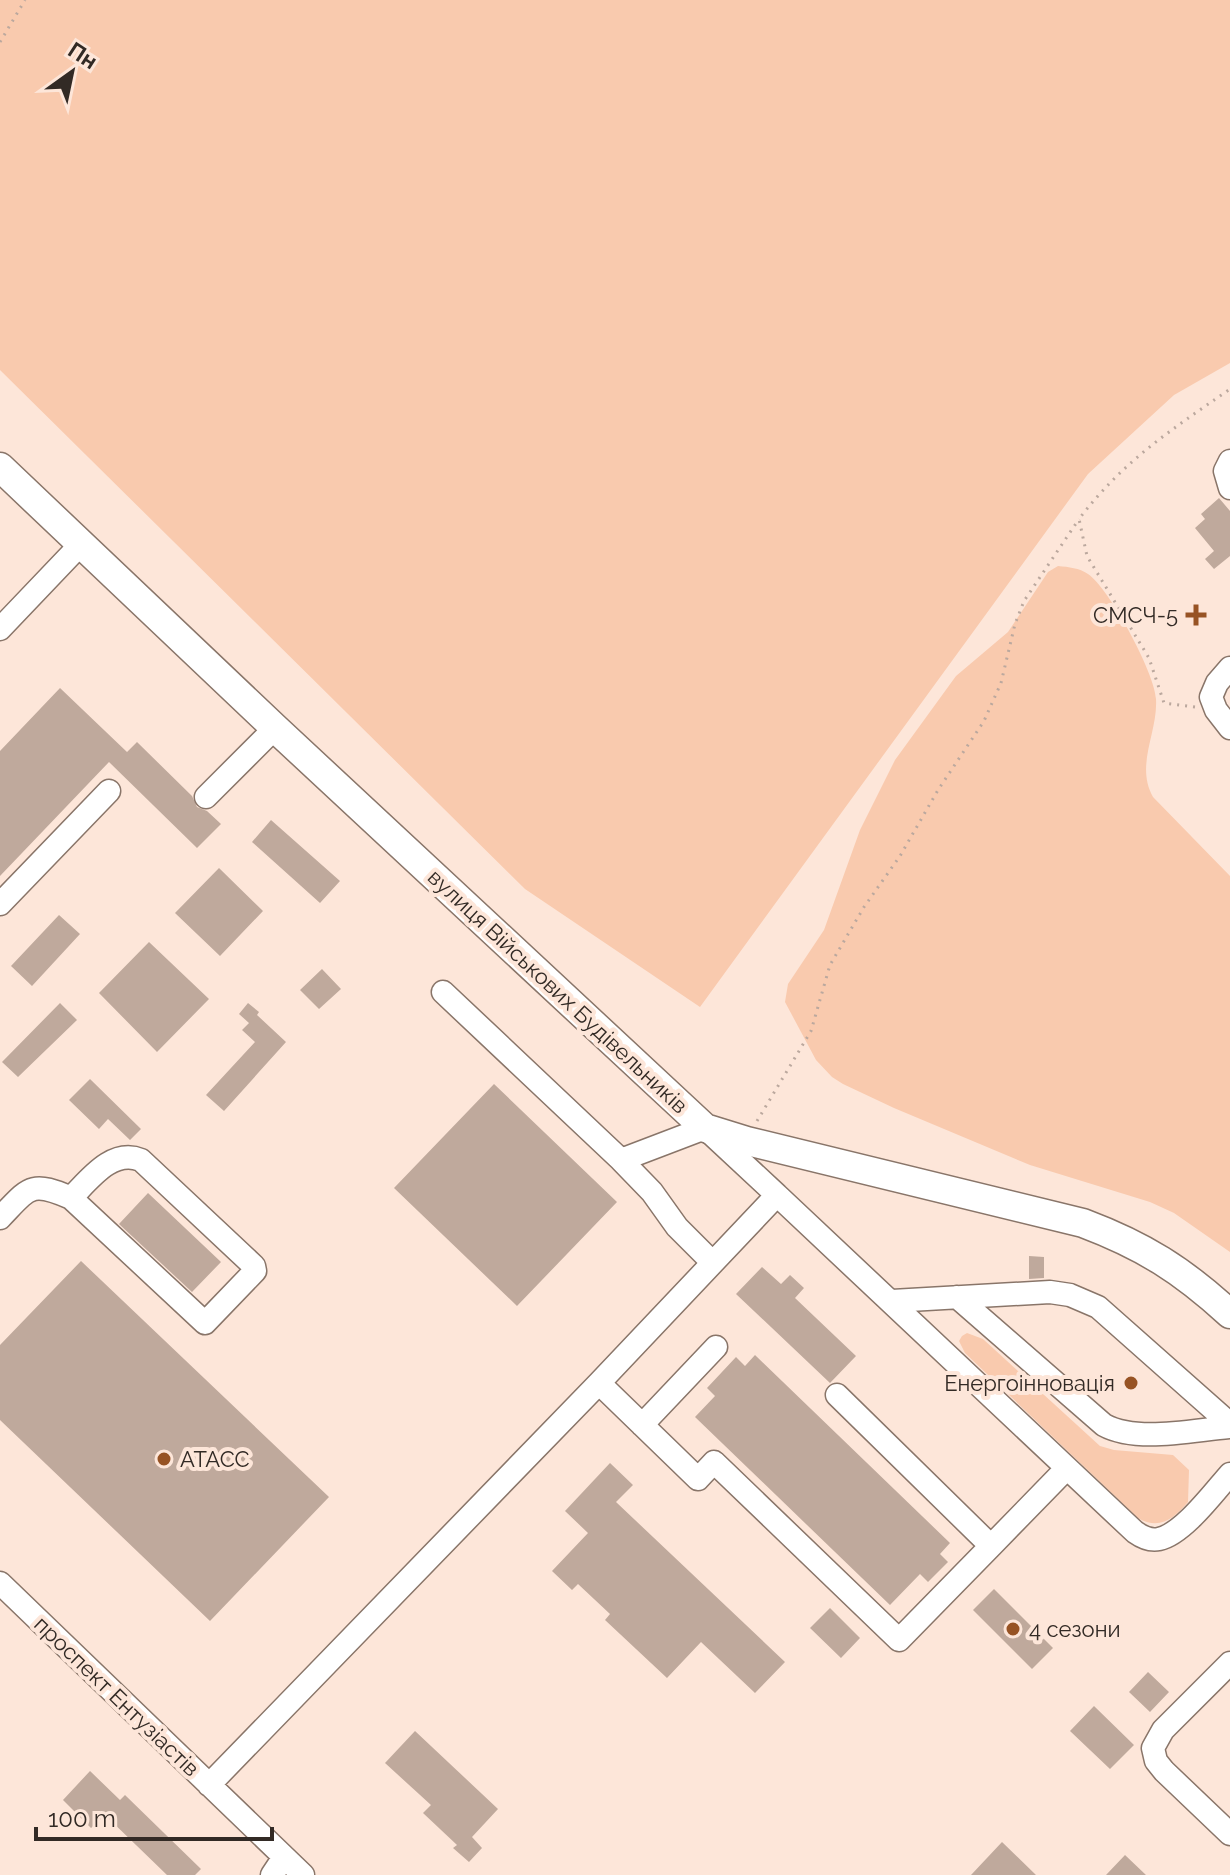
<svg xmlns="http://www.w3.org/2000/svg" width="1230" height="1875" viewBox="0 0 1230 1875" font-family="Raleway,sans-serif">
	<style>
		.green { fill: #f9caae }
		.building { fill: #bfa99c }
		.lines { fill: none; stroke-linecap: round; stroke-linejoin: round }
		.minor-casing { stroke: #897569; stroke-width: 25 }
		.major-casing { stroke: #897569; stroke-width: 31 }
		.path { stroke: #bba89e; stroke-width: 3; stroke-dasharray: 2 6; stroke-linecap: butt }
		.minor { stroke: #fff; stroke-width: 22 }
		.major { stroke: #fff; stroke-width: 28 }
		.poi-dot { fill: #975324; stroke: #fde6d9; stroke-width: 3 }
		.labels { text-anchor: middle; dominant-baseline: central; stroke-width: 8; stroke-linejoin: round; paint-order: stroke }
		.poi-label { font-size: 22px; fill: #322a25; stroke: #fde6d9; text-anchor: end }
		.street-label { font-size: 22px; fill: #322a25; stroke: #fde6d9 }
	</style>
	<rect width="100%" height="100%" fill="#fde6d9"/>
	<path class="green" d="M 0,0 L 1230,0 L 1230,363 L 1174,395 L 1088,474 L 700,1007 L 525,889 L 0,370 Z
		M 1058,566 C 1069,567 1079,568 1088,574 C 1109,588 1155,673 1156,699 C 1158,733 1135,765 1153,797 L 1230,876 L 1230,1252 L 1174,1213 L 1150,1202 L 1030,1165 L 894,1108 L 843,1084 L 832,1077 L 816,1060 L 785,1002 L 788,984 L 824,930 L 860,830 L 895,760 L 956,676 L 1008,632 L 1048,572 Z
		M 967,1333 L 983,1339 L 1100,1446 L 1114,1450 L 1173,1455 L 1189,1470 L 1188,1502 C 1174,1518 1160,1531 1138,1518 L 965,1353 L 959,1341 L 962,1336 Z"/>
	<path class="building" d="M 1219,498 L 1230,511 L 1230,556 L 1214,569 L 1205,559 L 1214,551 L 1195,528 L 1205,519 L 1201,514 Z
		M 60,688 L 127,752 L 137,742 L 192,796 L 197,807 L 207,811 L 221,824 L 197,848 L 109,762 L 0,876 L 0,751 Z
		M 271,820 L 340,881 L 320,903 L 252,842 Z
		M 219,868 L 263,911 L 220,956 L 175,913 Z
		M 59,915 L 80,934 L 32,986 L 11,966 Z
		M 149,942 L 209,999 L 157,1052 L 99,993 Z
		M 322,969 L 341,989 L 319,1009 L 300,990 Z
		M 60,1003 L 77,1020 L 18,1077 L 2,1062 Z
		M 248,1003 L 259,1012 L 257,1015 L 286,1042 L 224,1111 L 206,1095 L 255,1042 L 242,1030 L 256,1016 L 249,1023 L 239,1014 Z
		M 90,1079 L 141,1129 L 130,1140 L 108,1119 L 99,1129 L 69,1100 Z
		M 494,1084 L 617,1202 L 517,1306 L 394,1188 Z
		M 148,1193 L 221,1262 L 192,1292 L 119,1224 Z
		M 1029,1256 L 1044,1257 L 1044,1278 L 1029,1279 Z
		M 81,1261 L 329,1497 L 210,1621 L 0,1420 L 0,1345 Z
		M 762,1267 L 781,1284 L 790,1275 L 804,1288 L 795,1298 L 856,1356 L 830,1383 L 736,1294 Z
		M 755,1355 L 950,1543 L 940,1554 L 948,1562 L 928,1582 L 920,1574 L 890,1605 L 695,1417 L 715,1396 L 707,1388 L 736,1357 L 745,1366 Z
		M 610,1463 L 633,1485 L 616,1502 L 785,1662 L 755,1693 L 701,1642 L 667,1678 L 605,1620 L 610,1614 L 578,1584 L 572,1590 L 552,1571 L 588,1533 L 565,1511 Z
		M 994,1589 L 1053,1648 L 1032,1669 L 973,1610 Z
		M 830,1608 L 860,1638 L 841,1658 L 810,1628 Z
		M 1148,1672 L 1169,1692 L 1150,1712 L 1129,1692 Z
		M 1094,1706 L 1134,1745 L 1110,1769 L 1070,1731 Z
		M 415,1731 L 498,1809 L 472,1837 L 482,1848 L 469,1862 L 453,1848 L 457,1845 L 423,1813 L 431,1805 L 385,1763 Z
		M 90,1771 L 120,1800 L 125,1795 L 201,1869 L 195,1875 L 167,1875 L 105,1815 L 91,1828 L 63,1800 Z
		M 1002,1842 L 1036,1875 L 971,1875 Z
		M 1125,1855 L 1146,1875 L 1106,1875 Z"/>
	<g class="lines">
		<g class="minor-casing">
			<path id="minor" d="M 1230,461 L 1225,471 L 1230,488
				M 0,629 L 81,544
				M 1230,668 L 1217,683 L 1211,697 L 1216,710 L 1230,728
				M 206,797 L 275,728
				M 0,904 L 109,791
				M 621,1160 L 652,1192 L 677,1227 L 712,1262
				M 777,1195 L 1135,1532 C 1142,1537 1150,1541 1159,1539 C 1183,1534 1214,1492 1230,1474
				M 0,1218 C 29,1188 30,1180 71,1198 L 205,1323 L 255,1271 L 254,1266 L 141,1160 C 112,1148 89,1180 71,1198
				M 957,1297 L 1104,1425 C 1137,1443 1193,1430 1230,1427
				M 892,1301 L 1050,1292 L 1070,1295 L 1098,1307 L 1230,1424
				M 599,1383 L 698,1479 L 714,1462 L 899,1640 L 991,1546
				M 837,1395 L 991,1546 L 1067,1468
				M 642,1425 L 716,1347
				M 0,1583 L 303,1875
				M 1230,1663 L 1163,1730 L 1153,1748 L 1156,1761 L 1164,1771 L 1230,1834
				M 209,1785 L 599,1383 L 777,1195 L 705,1128 L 621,1160 L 443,992
				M 272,1875 L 284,1857"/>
		</g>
		<g class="major-casing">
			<path id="major" d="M 0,467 L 275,728 L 705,1128 L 747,1141 L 1083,1223 C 1144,1246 1182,1270 1230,1314"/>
		</g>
		<path class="path" d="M 0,42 L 25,0
			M 1195,707 L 1164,703 L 1149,658 L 1087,556 L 1079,519 C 1123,461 1171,430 1230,389
			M 757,1121 L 811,1031 L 830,965 L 864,907 L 900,856 L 938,790 L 984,721 L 1001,683 L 1015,624 L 1024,601 L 1079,519"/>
		<use href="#minor" class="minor"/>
		<use href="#major" class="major"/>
	</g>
	<g class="poi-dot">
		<path d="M1192 603h8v8h8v8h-8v8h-8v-8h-8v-8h8z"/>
		<circle cx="1131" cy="1383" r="8"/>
		<circle cx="164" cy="1459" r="8"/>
		<circle cx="1013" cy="1629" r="8"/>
	</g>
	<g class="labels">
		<g class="poi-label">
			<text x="1178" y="615">СМСЧ-5</text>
			<text x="1115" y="1383">Енергоінновація</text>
			<text x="180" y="1459" text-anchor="start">АТАСС</text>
			<text x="1029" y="1629" text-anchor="start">4 сезони</text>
		</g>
		<g class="street-label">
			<text transform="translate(558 991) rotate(43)">вулиця Військових Будівельників</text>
			<text transform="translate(117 1696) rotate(44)">проспект Ентузіастів</text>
		</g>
	</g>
	<g transform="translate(72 72) rotate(33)" stroke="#fde6d9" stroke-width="6" paint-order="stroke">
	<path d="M0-6L14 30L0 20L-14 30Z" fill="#322a25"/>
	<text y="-12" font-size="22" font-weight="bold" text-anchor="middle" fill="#322a25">Пн</text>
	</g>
	<path d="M36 1827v12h236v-12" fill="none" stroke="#322a25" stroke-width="4"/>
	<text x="48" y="1827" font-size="24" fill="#322a25" stroke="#fde6d9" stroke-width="6" paint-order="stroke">100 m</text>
</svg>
